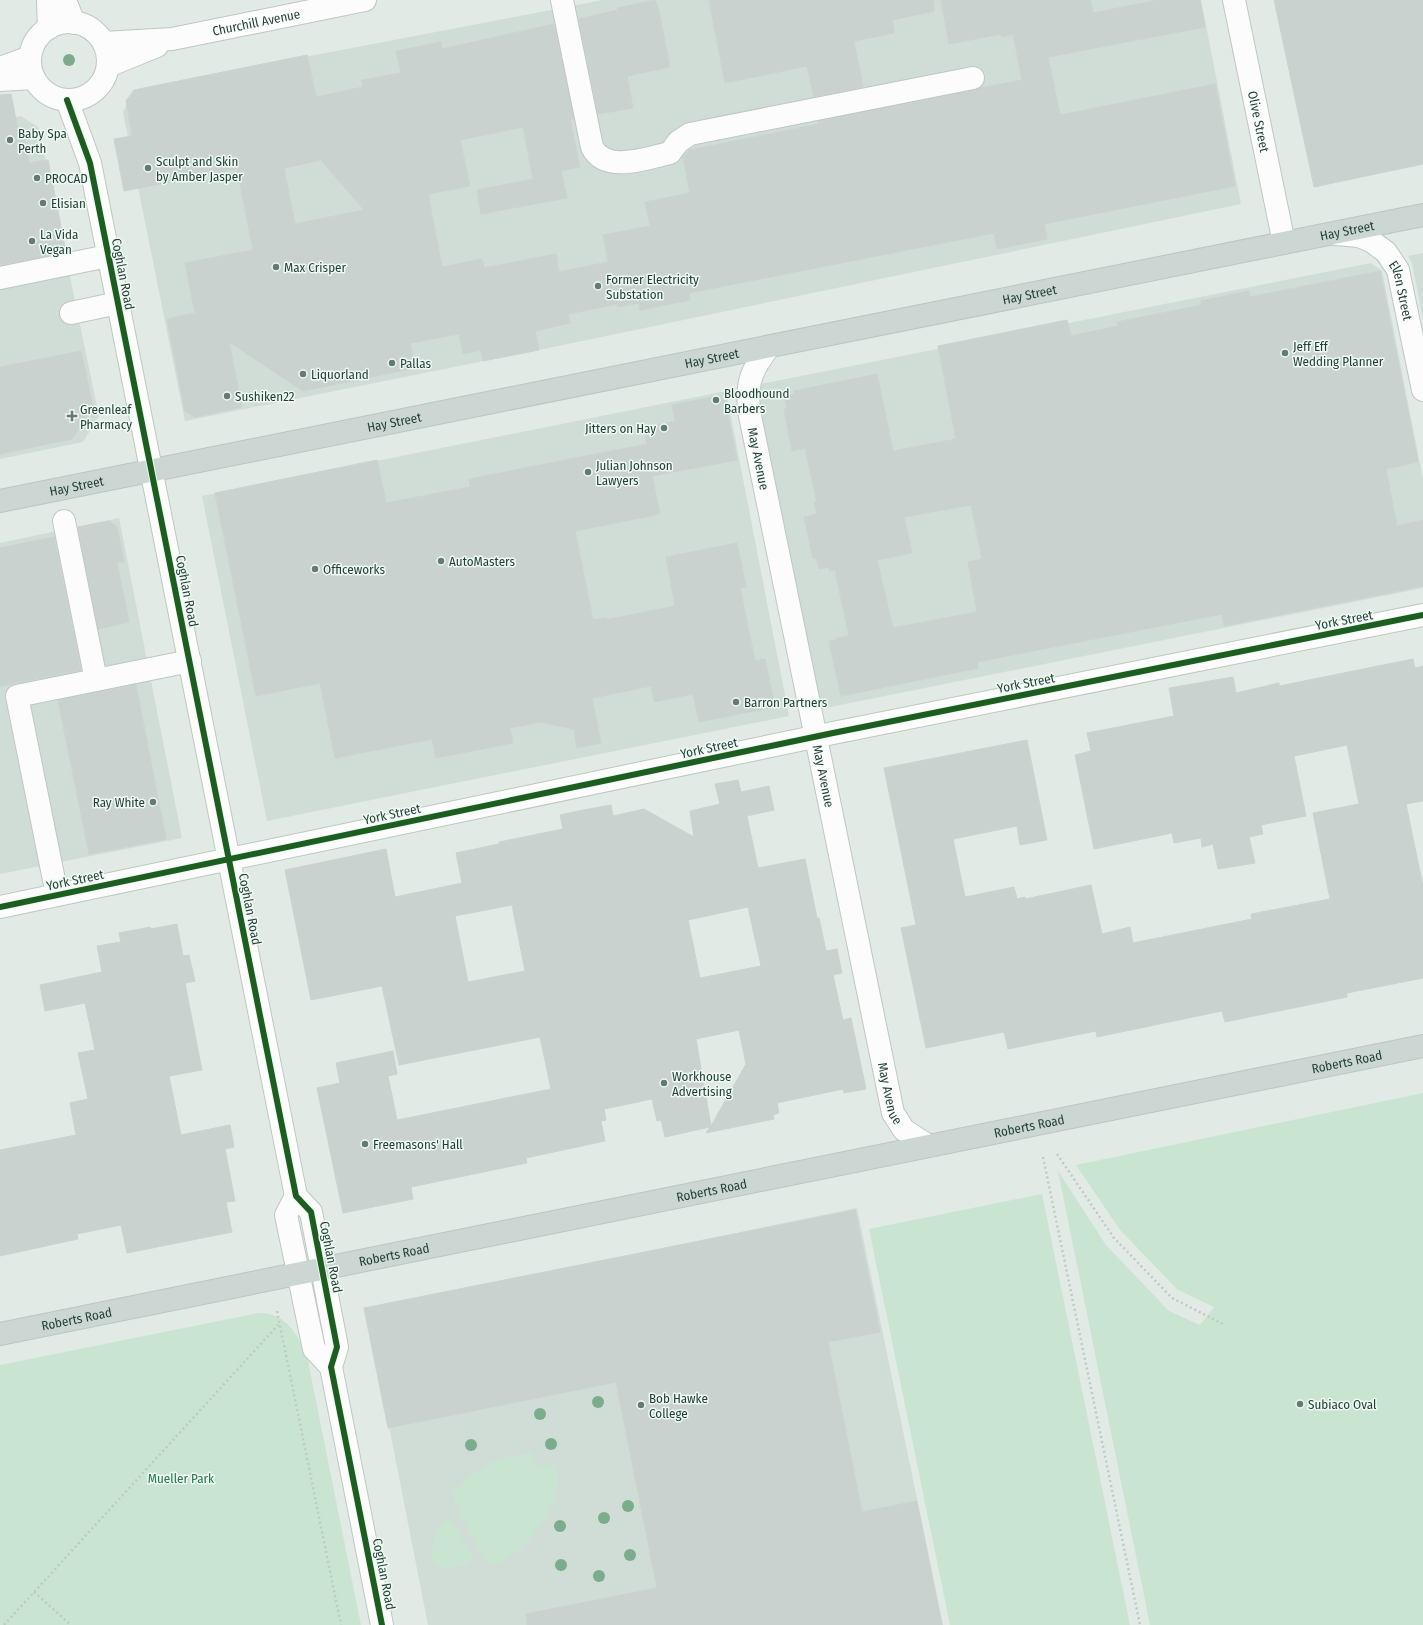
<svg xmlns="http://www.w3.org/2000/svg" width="1423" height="1625" viewBox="0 0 1423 1625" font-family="'Fira Sans Condensed',sans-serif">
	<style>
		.built { fill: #d0dcd6 }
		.green { fill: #c9e5d1 }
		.building { fill: #cad2cf; stroke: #cbd3cf; fill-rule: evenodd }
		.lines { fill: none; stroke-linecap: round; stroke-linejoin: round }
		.minor-casing { stroke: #bfc7c3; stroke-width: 24 }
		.major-casing { stroke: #bbc6c2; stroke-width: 24 }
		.path { stroke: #bfcac5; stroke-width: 2.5; stroke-dasharray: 2 3; stroke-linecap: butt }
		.minor { stroke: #fbfcfb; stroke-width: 22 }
		.major { stroke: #ccd6d3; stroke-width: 22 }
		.cycleway-casing { stroke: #f0f9f4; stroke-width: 8 }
		.cycleway { stroke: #1b5e20; stroke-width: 6 }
		.tree { fill: #79ad8c }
		.poi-dot { fill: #637b73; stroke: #f0f9f4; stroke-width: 1.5 }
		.labels { text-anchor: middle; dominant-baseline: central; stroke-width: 3; stroke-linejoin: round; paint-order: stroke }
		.street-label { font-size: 13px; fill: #1e3f35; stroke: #f0f9f4 }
		.poi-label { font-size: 13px; fill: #1e3f35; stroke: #f0f9f4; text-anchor: start }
		.park-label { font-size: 13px; fill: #237b43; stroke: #f0f9f4 }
	</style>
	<rect width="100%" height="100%" fill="#e2eae6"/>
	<path class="built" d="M 603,0 L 1201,0 L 1241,204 L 539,350 L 185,421 L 123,112 L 134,91 L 174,82 Z
		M 21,116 L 39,128 L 99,416 L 83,442 L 0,459 L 0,121 Z
		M 1423,253 L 1423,319 L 1412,263 L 1408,256 Z
		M 1371,263 L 1382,271 L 1423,479 L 1423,588 L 820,709 L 756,385 Z
		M 726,391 L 789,716 L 267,821 L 202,496 Z
		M 119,518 L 182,838 L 0,874 L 0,543 Z
		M 857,1208 L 943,1625 L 428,1625 L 366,1309 Z"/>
	<path class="green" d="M 1423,1093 L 1423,1625 L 1150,1625 L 1058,1171 L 1106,1245 L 1169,1311 L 1200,1325 L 1214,1307 L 1178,1290 L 1120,1230 L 1076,1165 Z
		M 1042,1194 L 1130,1625 L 950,1625 L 869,1229 Z
		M 258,1313 C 286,1312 297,1334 307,1356 L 361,1625 L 0,1625 L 0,1365 Z
		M 532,1453 C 533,1466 543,1470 553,1463 C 573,1494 523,1559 492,1565 L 484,1560 L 453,1498 C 453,1484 483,1466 496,1461 C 507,1456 520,1454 532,1453 Z
		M 445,1520 L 450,1520 L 453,1522 L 472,1557 L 472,1560 L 469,1564 C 457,1567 446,1571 435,1565 C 428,1548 435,1533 445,1520 Z"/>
	<path class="building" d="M 655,0 L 657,6 L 658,6 L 670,67 L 627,76 L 633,108 L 598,114 L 579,19 L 618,10 L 617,8 Z
		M 709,0 L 933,0 L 934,11 L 892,20 L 894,33 L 854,41 L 863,87 L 814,97 L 807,66 L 725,83 Z
		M 941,0 L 1090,0 L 1093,13 L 1158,0 L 1200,0 L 1205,27 L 1048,57 L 1060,115 L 1215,84 L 1235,186 L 1044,224 L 1047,239 L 997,249 L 994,233 L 689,293 L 690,300 L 640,310 L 639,303 L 618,307 L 617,304 L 568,314 L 570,323 L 535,331 L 539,350 L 483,361 L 481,350 L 463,354 L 459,334 L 410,343 L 415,368 L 303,391 L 229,342 L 242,407 L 195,417 L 185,411 L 167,319 L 195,313 L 185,263 L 253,250 L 237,169 L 124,191 L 114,139 L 132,136 L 126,101 L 134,90 L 307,55 L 316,97 L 363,87 L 362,80 L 401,73 L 396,51 L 441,42 L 442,49 L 554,24 L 574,119 L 570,119 L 580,167 L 561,171 L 567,198 L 481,214 L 477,190 L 533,179 L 523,127 L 460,140 L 470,186 L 428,194 L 442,267 L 482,259 L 484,268 L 556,254 L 559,272 L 608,262 L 603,235 L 650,226 L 645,202 L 690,193 L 683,157 L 689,150 L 819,124 L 818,121 L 975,90 L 980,88 L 1022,80 L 1013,34 L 1002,37 L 1001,34 L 949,44 ZM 321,160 L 364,210 L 295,224 L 284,168 Z
		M 1274,0 L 1423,0 L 1423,164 L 1314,187 Z
		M 11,94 L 20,140 L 25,140 L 29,163 L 48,160 L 66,252 L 0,265 L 0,95 Z
		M 1380,271 L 1418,462 L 1386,469 L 1397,526 L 1423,520 L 1423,586 L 1224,626 L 1222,614 L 977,662 L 978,668 L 841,696 L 829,641 L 836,640 L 836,638 L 849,636 L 835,570 L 829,571 L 829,567 L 819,569 L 816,558 L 813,558 L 804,517 L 817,514 L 814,502 L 817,502 L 805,448 L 792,451 L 784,409 L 787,408 L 785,396 L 795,394 L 794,391 L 877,374 L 893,451 L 956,439 L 938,346 L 1067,320 L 1071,336 L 1118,326 L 1117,322 L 1202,305 L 1201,301 L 1249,291 L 1250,297 ZM 971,505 L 982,559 L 968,562 L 977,612 L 893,628 L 877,560 L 912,553 L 904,517 Z
		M 81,351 L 93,407 L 72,439 L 0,454 L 0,367 Z
		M 717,396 L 725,401 L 737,460 L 652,476 L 660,514 L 575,531 L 593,620 L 606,618 L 606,620 L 675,606 L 666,557 L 737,543 L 746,587 L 740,588 L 755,661 L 765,659 L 775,707 L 699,722 L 693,694 L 654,702 L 651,686 L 592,698 L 601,743 L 577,748 L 574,729 L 540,722 L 510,728 L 513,743 L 436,758 L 432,739 L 335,758 L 320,683 L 256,696 L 215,493 L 377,460 L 386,503 L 470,487 L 469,479 L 647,444 L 644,428 L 675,421 L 672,405 Z
		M 109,521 L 117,527 L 124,562 L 117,563 L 129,622 L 98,629 L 78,527 Z
		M 54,537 L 81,670 L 0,686 L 0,548 Z
		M 1413,659 L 1415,668 L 1423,666 L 1423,801 L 1406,804 L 1423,886 L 1423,978 L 1347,993 L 1347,997 L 1225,1022 L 1222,1011 L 1097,1037 L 1096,1031 L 1008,1049 L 1004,1032 L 926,1048 L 901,928 L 916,925 L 884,768 L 1027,740 L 1047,840 L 1020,845 L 1017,826 L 953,839 L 965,897 L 1014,887 L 1017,899 L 1025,897 L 1025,899 L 1091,885 L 1102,934 L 1130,927 L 1133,943 L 1252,919 L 1251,914 L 1330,899 L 1313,813 L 1359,804 L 1347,745 L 1294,756 L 1306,816 L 1261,825 L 1263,834 L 1249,837 L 1255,863 L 1218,869 L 1213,844 L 1202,847 L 1201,838 L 1174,843 L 1172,833 L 1094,849 L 1075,755 L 1091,751 L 1087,733 L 1174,716 L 1169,688 L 1233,677 L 1236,693 L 1279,683 L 1279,686 Z
		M 136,685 L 166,839 L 89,854 L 58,700 Z
		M 738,780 L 741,792 L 769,786 L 774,810 L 747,816 L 758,868 L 805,859 L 817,918 L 819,918 L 826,951 L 837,949 L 842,973 L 833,975 L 843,1020 L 851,1018 L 866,1089 L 844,1093 L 843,1089 L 777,1103 L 779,1113 L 773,1115 L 774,1119 L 706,1133 L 710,1127 L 665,1137 L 661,1120 L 657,1121 L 652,1099 L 604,1109 L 606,1120 L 601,1121 L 605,1141 L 526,1158 L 527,1163 L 411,1187 L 413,1199 L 343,1213 L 317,1088 L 340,1083 L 336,1063 L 393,1051 L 397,1074 L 388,1076 L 397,1120 L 551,1089 L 540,1037 L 399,1065 L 382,986 L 311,1000 L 285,870 L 386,849 L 395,897 L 462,883 L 456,853 L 499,844 L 499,842 L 563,829 L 560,815 L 583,810 L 611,805 L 613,816 L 644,809 L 694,837 L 690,811 L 720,804 L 715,784 ZM 512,905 L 525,971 L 468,982 L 455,916 ZM 748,907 L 761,966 L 700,978 L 688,920 ZM 739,1030 L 746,1064 L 711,1126 L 696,1039 Z
		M 177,924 L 183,956 L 189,955 L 195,981 L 185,983 L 202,1070 L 169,1076 L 181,1135 L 230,1125 L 234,1147 L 225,1149 L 235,1201 L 226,1202 L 232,1232 L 127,1253 L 121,1225 L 77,1234 L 78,1239 L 0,1256 L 0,1150 L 76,1135 L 70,1103 L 88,1099 L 78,1053 L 95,1050 L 85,1003 L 45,1011 L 40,985 L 102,972 L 97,946 L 121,942 L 119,933 L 150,927 L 151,929 Z
		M 855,1210 L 880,1332 L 828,1342 L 862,1512 L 917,1501 L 942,1625 L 527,1625 L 526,1614 L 657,1588 L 616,1382 L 388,1428 L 364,1308 Z"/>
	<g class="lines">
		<g class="minor-casing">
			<g id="minor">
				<path d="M 48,0 L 49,28"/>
				<path d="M 65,0 L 74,23"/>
				<path d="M 562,0 L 592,147 C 605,174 647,158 670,153 L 678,142 L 690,134 L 973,78"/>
				<path id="s1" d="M 1234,0 L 1284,243"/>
				<circle cx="69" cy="61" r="39"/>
				<path id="s2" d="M 104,43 L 172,39 L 365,0"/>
				<path d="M 108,66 L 157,46"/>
				<path d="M 0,68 L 30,57"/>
				<path d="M 0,80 L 34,78"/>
				<path d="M 67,100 L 90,163 L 296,1196 L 311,1212 L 337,1347 L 331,1367 L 382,1625"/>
				<path id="s3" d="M 1336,234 L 1359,236 L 1371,241 L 1386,252 L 1398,270 L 1423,390"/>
				<path d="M 0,278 L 108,256"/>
				<path d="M 71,313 L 118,303"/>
				<path id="s4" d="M 769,347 C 752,369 746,382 749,411 L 893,1113 L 904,1130 L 929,1146"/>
				<path d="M 64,521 L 96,680"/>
				<path d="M 57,895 L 17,696 L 190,661"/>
				<path d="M 0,907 L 833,733 L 1423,615"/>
				<path d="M 296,1196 L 286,1215 L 314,1349 L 331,1367"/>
			</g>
		</g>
		<g class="major-casing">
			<g id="major">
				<path id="s5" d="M 0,501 L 1423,215"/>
				<path id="s6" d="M 0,1334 L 1423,1046"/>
			</g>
		</g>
		<path class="path" d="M 1057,1154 L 1114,1238 L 1172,1298 L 1223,1324
			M 1043,1157 L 1140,1625
			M 277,1311 L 341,1625
			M 34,1592 L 71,1625
			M 4,1625 L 279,1324"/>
		<use href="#minor" class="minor"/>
		<use href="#major" class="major"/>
		<g class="cycleway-casing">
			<path id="cycleway" d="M 67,100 L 90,163 L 296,1196 L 311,1212 L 337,1347 L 331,1367 L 382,1625
				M 0,907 L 833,733 L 1423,615"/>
		</g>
		<use href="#cycleway" class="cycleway"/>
	</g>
	<g class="tree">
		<circle cx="69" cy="60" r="6"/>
		<circle cx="598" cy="1402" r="6"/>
		<circle cx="540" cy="1414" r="6"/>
		<circle cx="551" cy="1444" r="6"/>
		<circle cx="471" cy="1445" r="6"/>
		<circle cx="628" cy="1506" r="6"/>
		<circle cx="604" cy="1518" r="6"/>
		<circle cx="560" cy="1526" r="6"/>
		<circle cx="630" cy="1555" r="6"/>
		<circle cx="561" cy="1565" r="6"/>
		<circle cx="599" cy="1576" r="6"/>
	</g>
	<g class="poi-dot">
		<circle cx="10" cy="140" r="4"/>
		<circle cx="148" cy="168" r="4"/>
		<circle cx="37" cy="178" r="4"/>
		<circle cx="43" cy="203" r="4"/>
		<circle cx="32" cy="241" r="4"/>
		<circle cx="276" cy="267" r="4"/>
		<circle cx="598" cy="286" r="4"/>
		<circle cx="1285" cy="353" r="4"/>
		<circle cx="392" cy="363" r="4"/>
		<circle cx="303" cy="374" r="4"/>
		<circle cx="227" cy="396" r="4"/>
		<circle cx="716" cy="400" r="4"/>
		<path d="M70 410h4v4h4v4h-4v4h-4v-4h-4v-4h4z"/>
		<circle cx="664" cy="428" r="4"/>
		<circle cx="588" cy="472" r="4"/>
		<circle cx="441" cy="561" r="4"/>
		<circle cx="315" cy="569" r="4"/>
		<circle cx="736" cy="702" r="4"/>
		<circle cx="153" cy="802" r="4"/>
		<circle cx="664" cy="1083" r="4"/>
		<circle cx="365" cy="1144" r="4"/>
		<circle cx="1300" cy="1404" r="4"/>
		<circle cx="641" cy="1405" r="4"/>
	</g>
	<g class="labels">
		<g class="street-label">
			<text stroke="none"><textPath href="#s2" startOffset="154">Churchill Avenue</textPath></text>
			<text stroke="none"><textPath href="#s1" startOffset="124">Olive Street</textPath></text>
			<text stroke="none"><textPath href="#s5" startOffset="1374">Hay Street</textPath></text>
			<text transform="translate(123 274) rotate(79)">Coghlan Road</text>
			<text stroke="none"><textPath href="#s3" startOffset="97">Ellen Street</textPath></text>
			<text stroke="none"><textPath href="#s5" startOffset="1050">Hay Street</textPath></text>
			<text stroke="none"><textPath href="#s5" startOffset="726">Hay Street</textPath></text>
			<text stroke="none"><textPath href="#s5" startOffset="402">Hay Street</textPath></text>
			<text stroke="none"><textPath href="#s4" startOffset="118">May Avenue</textPath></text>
			<text stroke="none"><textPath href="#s5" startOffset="78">Hay Street</textPath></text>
			<text transform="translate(187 591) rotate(79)">Coghlan Road</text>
			<text transform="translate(1344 620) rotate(-11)">York Street</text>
			<text transform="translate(1026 683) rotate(-11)">York Street</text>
			<text transform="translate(709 748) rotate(-12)">York Street</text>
			<text stroke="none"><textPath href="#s4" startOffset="442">May Avenue</textPath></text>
			<text transform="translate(392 814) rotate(-12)">York Street</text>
			<text transform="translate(75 880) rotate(-12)">York Street</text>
			<text transform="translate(250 909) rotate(79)">Coghlan Road</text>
			<text stroke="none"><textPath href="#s6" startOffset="1374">Roberts Road</textPath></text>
			<text stroke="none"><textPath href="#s4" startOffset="766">May Avenue</textPath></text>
			<text stroke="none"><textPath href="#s6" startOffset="1050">Roberts Road</textPath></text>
			<text stroke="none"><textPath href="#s6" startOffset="726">Roberts Road</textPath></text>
			<text stroke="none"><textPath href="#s6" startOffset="402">Roberts Road</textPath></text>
			<text transform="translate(331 1257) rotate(79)">Coghlan Road</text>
			<text stroke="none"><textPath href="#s6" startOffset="78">Roberts Road</textPath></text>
			<text transform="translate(384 1574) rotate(79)">Coghlan Road</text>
		</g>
		<g class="poi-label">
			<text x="18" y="133">Baby Spa<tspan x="18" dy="15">Perth</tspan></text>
			<text x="156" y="161">Sculpt and Skin<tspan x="156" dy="15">by Amber Jasper</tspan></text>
			<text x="45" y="178">PROCAD</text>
			<text x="51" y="203">Elisian</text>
			<text x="40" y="234">La Vida<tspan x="40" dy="15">Vegan</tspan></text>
			<text x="284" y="267">Max Crisper</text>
			<text x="606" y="279">Former Electricity<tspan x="606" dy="15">Substation</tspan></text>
			<text x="1293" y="346">Jeff Eff<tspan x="1293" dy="15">Wedding Planner</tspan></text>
			<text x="400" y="363">Pallas</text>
			<text x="311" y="374">Liquorland</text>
			<text x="724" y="393">Bloodhound<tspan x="724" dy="15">Barbers</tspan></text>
			<text x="235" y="396">Sushiken22</text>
			<text x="80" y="409">Greenleaf<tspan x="80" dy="15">Pharmacy</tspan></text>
			<text x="656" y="428" text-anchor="end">Jitters on Hay</text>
			<text x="596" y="465">Julian Johnson<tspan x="596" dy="15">Lawyers</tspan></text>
			<text x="449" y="561">AutoMasters</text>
			<text x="323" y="569">Officeworks</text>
			<text x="744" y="702">Barron Partners</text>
			<text x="145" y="802" text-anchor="end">Ray White</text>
			<text x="672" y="1076">Workhouse<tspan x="672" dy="15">Advertising</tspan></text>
			<text x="373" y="1144">Freemasons' Hall</text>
			<text x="649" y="1398">Bob Hawke<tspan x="649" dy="15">College</tspan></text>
			<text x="1308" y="1404">Subiaco Oval</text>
		</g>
		<g class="park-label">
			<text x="181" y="1478">Mueller Park</text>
		</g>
	</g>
</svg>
